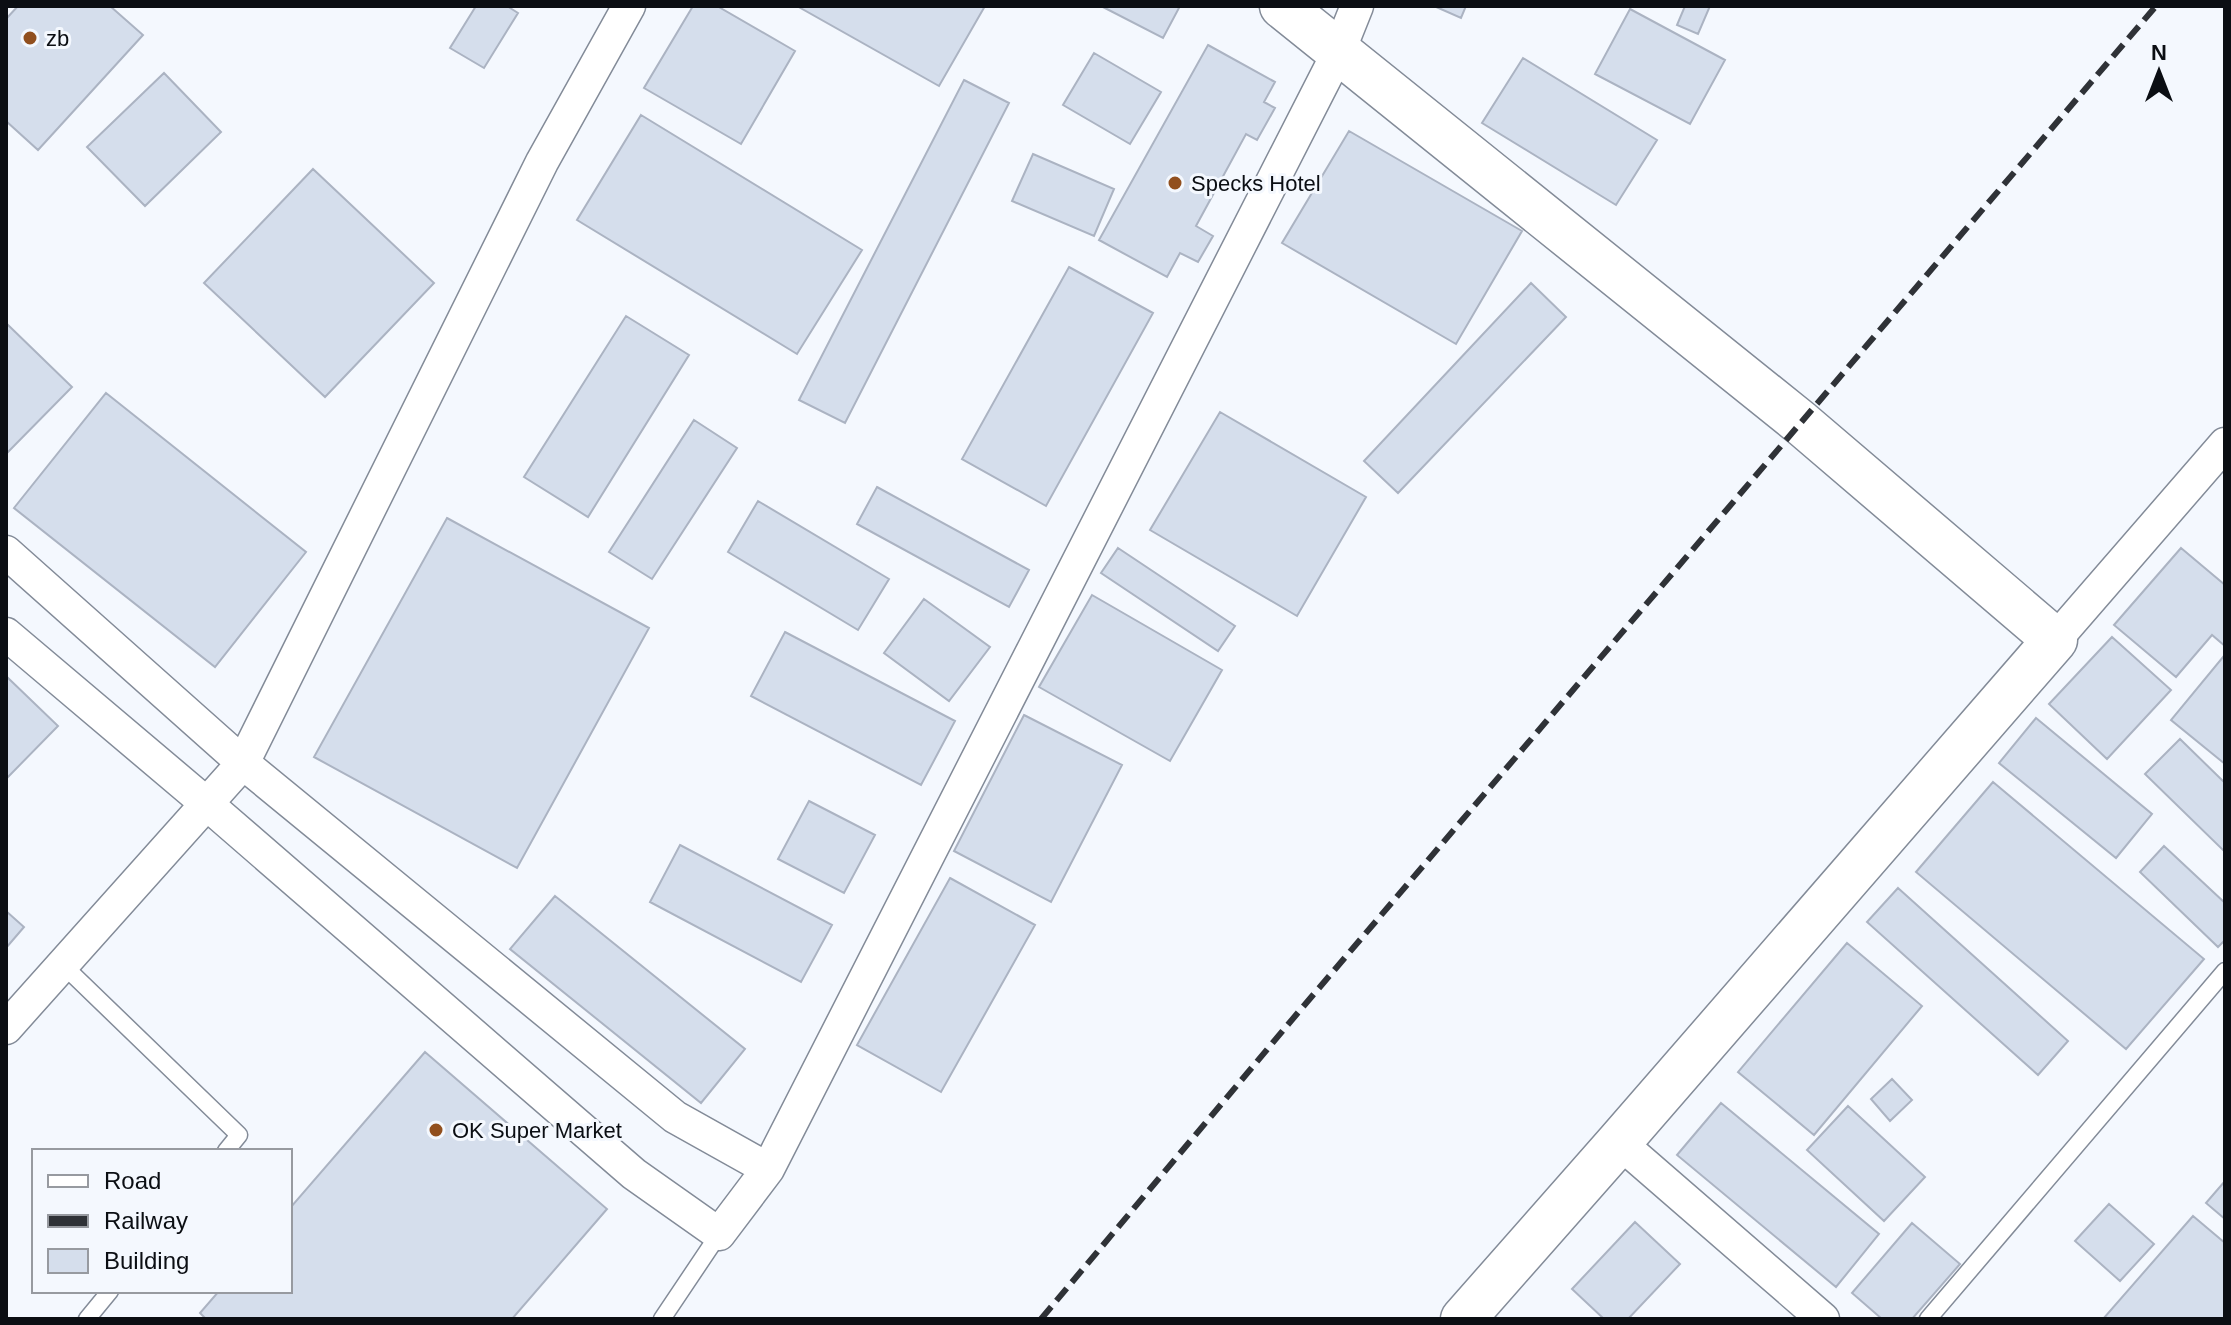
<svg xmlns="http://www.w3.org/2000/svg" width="2231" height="1325" viewBox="0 0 2231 1325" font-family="Arial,sans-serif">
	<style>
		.building { fill: #d5deec; stroke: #abb3c2; stroke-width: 2 }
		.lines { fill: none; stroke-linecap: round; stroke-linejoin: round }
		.lane-casing { stroke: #838b98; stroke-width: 19 }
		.street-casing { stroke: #838b98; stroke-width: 35 }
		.secondary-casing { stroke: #838b98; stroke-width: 47 }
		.lane { stroke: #fff; stroke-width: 16 }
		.street { stroke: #fff; stroke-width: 32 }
		.secondary { stroke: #fff; stroke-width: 44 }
		.rail { stroke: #2f3237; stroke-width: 6; stroke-dasharray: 16 8; stroke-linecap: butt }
		.poi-dot { fill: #914f1e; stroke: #f4f8fe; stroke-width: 3 }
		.labels { text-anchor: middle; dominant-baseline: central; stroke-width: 6; stroke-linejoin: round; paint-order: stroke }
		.poi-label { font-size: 22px; fill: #0b0e13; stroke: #f4f8fe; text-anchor: start }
	</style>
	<rect width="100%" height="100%" fill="#f4f8fe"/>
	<path class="building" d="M 18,6 L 110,6 L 143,35 L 38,150 L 6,121 L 6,19 Z
		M 476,6 L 507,6 L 518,13 L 484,68 L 450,48 Z
		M 693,6 L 717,6 L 795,51 L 741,144 L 644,88 Z
		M 797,6 L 985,6 L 939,86 Z
		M 1101,6 L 1180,6 L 1163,38 Z
		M 1434,6 L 1466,6 L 1461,18 Z
		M 1685,6 L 1710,6 L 1698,34 L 1677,25 Z
		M 1630,9 L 1725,60 L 1690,124 L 1595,74 Z
		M 1208,45 L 1275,82 L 1264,102 L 1275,108 L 1257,140 L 1246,134 L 1196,226 L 1213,236 L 1198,262 L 1180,253 L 1167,277 L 1099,240 Z
		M 1094,53 L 1161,92 L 1130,144 L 1063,105 Z
		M 1523,58 L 1657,140 L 1616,205 L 1482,123 Z
		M 164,73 L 221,132 L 145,206 L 87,147 Z
		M 964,80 L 1009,103 L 845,423 L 799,400 Z
		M 641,115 L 862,250 L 797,354 L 577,220 Z
		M 1349,131 L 1522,231 L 1456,344 L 1282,243 Z
		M 1033,154 L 1114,189 L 1094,236 L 1012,201 Z
		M 313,169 L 434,283 L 325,397 L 204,283 Z
		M 1069,267 L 1153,313 L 1046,506 L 962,459 Z
		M 1531,283 L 1566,317 L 1398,493 L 1364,461 Z
		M 626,316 L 689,355 L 588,517 L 524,477 Z
		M 6,323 L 72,387 L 6,454 Z
		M 106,393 L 306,552 L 215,667 L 14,508 Z
		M 1220,412 L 1366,497 L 1297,616 L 1150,530 Z
		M 694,420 L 737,448 L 652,579 L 609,552 Z
		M 877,487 L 1029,570 L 1009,607 L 857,524 Z
		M 758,501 L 889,579 L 858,630 L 728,552 Z
		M 447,518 L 649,628 L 517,868 L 314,757 Z
		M 1118,548 L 1235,626 L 1218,651 L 1101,573 Z
		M 2181,548 L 2225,585 L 2225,646 L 2212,635 L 2176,677 L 2114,625 Z
		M 1092,595 L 1222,670 L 1170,761 L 1039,687 Z
		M 924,599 L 990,647 L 949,701 L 884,653 Z
		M 785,632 L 955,721 L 921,785 L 751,696 Z
		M 2112,637 L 2171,690 L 2107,759 L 2049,704 Z
		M 2223,657 L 2225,659 L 2225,764 L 2171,720 Z
		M 6,676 L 58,726 L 7,778 L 6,776 Z
		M 1024,715 L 1122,765 L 1051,902 L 954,851 Z
		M 2036,718 L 2152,814 L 2116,858 L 1999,763 Z
		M 2180,739 L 2225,783 L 2225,852 L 2145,774 Z
		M 1993,782 L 2204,959 L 2126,1049 L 1916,872 Z
		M 809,801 L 875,835 L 844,893 L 778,859 Z
		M 680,845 L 832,925 L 801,982 L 650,902 Z
		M 2164,846 L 2225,903 L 2225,940 L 2218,947 L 2140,872 Z
		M 950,878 L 1035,925 L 941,1092 L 857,1045 Z
		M 1898,888 L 2068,1041 L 2038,1075 L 1867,922 Z
		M 555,896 L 745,1049 L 701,1103 L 510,949 Z
		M 6,911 L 24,927 L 6,948 Z
		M 1847,943 L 1922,1006 L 1814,1135 L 1738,1072 Z
		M 425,1052 L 607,1209 L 512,1319 L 206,1319 L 200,1313 L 219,1291 L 290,1291 L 290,1208 Z
		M 1892,1079 L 1912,1100 L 1890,1121 L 1871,1099 Z
		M 1721,1103 L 1879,1234 L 1836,1287 L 1677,1155 Z
		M 1848,1106 L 1925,1177 L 1884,1221 L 1807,1150 Z
		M 2225,1181 L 2225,1219 L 2206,1203 Z
		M 2109,1204 L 2154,1244 L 2120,1281 L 2075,1241 Z
		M 2193,1216 L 2225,1243 L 2225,1319 L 2103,1319 Z
		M 1635,1222 L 1680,1264 L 1628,1319 L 1604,1319 L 1572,1289 Z
		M 1912,1223 L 1960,1264 L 1912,1319 L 1882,1319 L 1852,1293 Z"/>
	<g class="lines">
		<g class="lane-casing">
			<path id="lane" d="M 62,964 L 239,1135 L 226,1151
				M 87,1319 L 110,1291
				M 662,1319 L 719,1234
				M 1928,1319 L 2225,971"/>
		</g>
		<g class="street-casing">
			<path id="street" d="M 6,552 L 243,763 L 675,1117 L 768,1169
				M 6,634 L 207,804 L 634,1174 L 719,1234 L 768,1169 L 1339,51 L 1357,6
				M 2055,640 L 2225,444
				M 6,1028 L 243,763 L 542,162 L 629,6
				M 1619,1142 L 1823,1319"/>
		</g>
		<g class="secondary-casing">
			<path id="secondary" d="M 1282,6 L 1801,423 L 2055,640 L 1619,1142 L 1463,1319"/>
		</g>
		<use href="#lane" class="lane"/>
		<use href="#street" class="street"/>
		<use href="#secondary" class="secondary"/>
		<path class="rail" d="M 1041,1319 L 1296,1015 L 2156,6"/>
	</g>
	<g class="poi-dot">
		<circle cx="30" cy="38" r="8"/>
		<circle cx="1175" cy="183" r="8"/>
		<circle cx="436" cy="1130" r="8"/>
	</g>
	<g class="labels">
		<g class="poi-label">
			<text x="46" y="38">zb</text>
			<text x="1191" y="183">Specks Hotel</text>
			<text x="452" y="1130">OK Super Market</text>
		</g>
	</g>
	<rect width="2231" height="1325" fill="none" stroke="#0b0e13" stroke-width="16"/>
	<rect x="32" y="1149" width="260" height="144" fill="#f4f8fe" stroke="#979aa0" stroke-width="2"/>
	<rect x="48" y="1175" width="40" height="12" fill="#ffffff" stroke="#979aa0" stroke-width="2"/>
	<text x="104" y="1189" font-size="24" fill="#0b0e13">Road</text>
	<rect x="48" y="1215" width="40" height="12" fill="#2f3237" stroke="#979aa0" stroke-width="2"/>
	<text x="104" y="1229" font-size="24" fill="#0b0e13">Railway</text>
	<rect x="48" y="1249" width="40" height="24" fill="#d5deec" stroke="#979aa0" stroke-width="2"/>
	<text x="104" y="1269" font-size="24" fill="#0b0e13">Building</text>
	<g transform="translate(2159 72)" stroke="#f4f8fe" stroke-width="6" paint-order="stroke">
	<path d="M0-6L14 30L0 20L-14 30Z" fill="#0b0e13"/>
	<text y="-12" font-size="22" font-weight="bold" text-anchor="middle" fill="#0b0e13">N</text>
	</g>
</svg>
